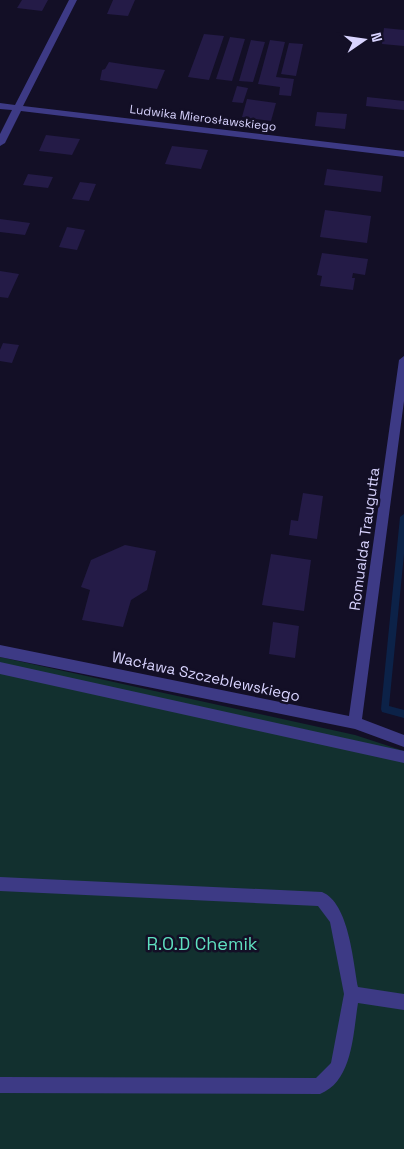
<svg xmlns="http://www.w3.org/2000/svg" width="404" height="1149" viewBox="0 0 404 1149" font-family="'Space Grotesk',sans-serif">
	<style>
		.green { fill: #12302f }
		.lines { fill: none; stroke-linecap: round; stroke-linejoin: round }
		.stream { fill: #0c2248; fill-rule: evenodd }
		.building { fill: #241b47 }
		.minor { fill: #3d3a85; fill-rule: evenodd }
		.labels { text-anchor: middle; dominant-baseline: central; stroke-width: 5; stroke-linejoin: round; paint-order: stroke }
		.far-street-label { font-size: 12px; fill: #d9d4ff; stroke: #130f26 }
		.street-label { font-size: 15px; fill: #d9d4ff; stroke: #130f26 }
		.near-park-label { font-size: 18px; fill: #5fe0c0; stroke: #130f26 }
	</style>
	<rect width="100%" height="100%" fill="#130f26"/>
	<path class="green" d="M 0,657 L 355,735 L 404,751 L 404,1149 L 0,1149 Z"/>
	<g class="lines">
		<path class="stream" d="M 404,514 L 404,554 L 389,706 L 404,710 L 404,718 L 382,712 L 381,709 L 400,517 Z"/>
	</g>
	<path class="building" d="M 22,0 L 48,0 L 42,11 L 17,8 Z
		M 113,0 L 135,0 L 128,16 L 107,14 Z
		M 384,28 L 404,30 L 404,46 L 382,44 Z
		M 204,34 L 224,36 L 209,80 L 188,77 Z
		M 230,37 L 245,39 L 232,81 L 216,79 Z
		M 251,40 L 265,42 L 253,82 L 239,81 Z
		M 270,40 L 285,42 L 276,77 L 294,79 L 291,96 L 279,95 L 280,87 L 258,84 Z
		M 289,43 L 303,44 L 296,76 L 281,74 Z
		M 109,62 L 128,65 L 165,70 L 157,89 L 100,80 L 102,70 L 105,69 Z
		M 237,86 L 248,88 L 243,103 L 232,102 Z
		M 367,97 L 404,101 L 404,110 L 366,106 Z
		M 247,99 L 276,103 L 271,121 L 242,117 Z
		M 317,112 L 347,114 L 345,129 L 315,126 Z
		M 46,135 L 80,139 L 72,155 L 39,151 Z
		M 172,146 L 208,150 L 201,169 L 165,164 Z
		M 327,169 L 383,176 L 381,192 L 324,185 Z
		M 28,174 L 53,177 L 48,188 L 23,185 Z
		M 80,182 L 96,184 L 89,201 L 72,199 Z
		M 325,210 L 371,216 L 367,243 L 320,237 Z
		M 0,219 L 30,223 L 25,235 L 0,232 Z
		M 67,227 L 85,230 L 77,250 L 59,247 Z
		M 322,253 L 368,259 L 365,275 L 353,273 L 352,278 L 355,278 L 353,290 L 320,286 L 322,276 L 317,275 Z
		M 0,271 L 19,274 L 8,298 L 0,297 Z
		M 3,343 L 19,345 L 12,363 L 0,361 L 0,350 Z
		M 303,493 L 323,496 L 317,539 L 289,535 L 291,520 L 298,521 Z
		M 125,545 L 156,551 L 147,590 L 131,600 L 123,627 L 82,620 L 90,590 L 81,587 L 91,560 Z
		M 271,554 L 311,560 L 304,611 L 262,605 Z
		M 273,622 L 299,626 L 295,658 L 269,654 Z"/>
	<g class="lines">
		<path class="minor" d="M 69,0 L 77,0 L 23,106 L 404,151 L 404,157 L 21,111 L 5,143 L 0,146 L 0,134 L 12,110 L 0,109 L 0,103 L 15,105 Z
			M 404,356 L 404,401 L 362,719 L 404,735 L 404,747 L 355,729 L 0,657 L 0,645 L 349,716 L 399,360 Z
			M 0,662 L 404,751 L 404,763 L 0,674 Z
			M 0,877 L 322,892 C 349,903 353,961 358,987 L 404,994 L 404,1010 L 358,1003 C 353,1033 353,1081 320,1094 L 0,1093 L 0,1077 L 316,1078 L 331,1063 L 344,994 L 330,922 L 318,906 L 0,891 Z"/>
	</g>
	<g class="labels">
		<g class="far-street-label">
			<text transform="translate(203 118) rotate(7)">Ludwika Mierosławskiego</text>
		</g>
		<g class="street-label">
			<text transform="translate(364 539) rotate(-82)">Romualda Traugutta</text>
			<text transform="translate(206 676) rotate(12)">Wacława Szczeblewskiego</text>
		</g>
		<g class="near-park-label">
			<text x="202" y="943">R.O.D Chemik</text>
		</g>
	</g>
	<g transform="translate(364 40) rotate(77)" stroke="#130f26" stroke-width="4" paint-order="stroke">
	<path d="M0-4L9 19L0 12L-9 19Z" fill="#d9d4ff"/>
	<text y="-8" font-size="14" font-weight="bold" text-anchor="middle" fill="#d9d4ff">N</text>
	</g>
</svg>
